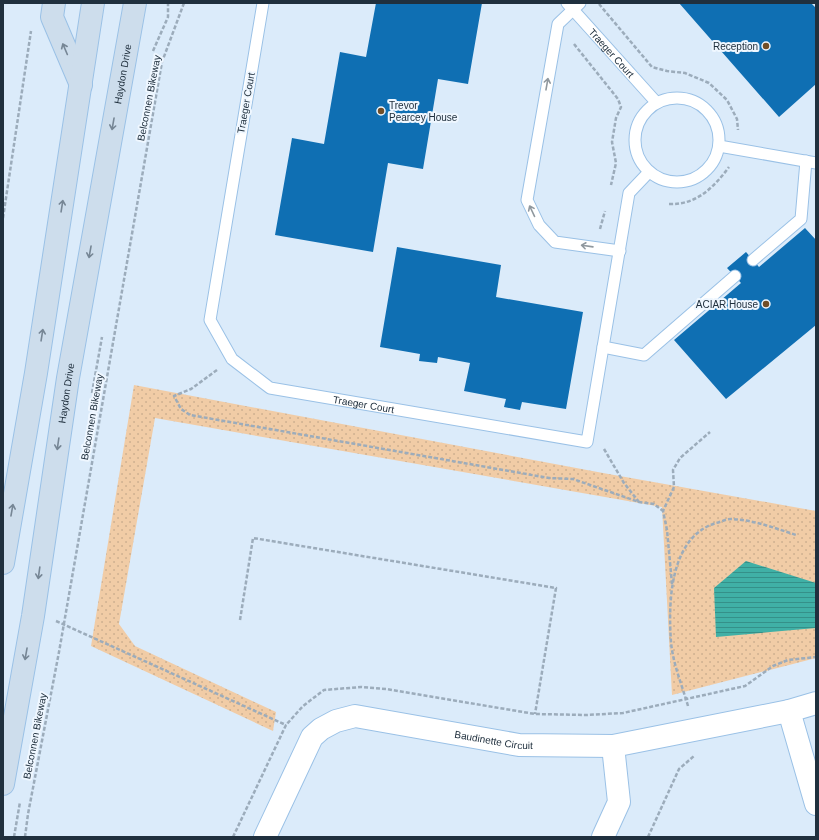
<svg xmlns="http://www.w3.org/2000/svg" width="819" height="840" viewBox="0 0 819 840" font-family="Arial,sans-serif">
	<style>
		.park { fill: url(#park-dots) }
		.water { fill: url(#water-rules) }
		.building { fill: #0f6fb3 }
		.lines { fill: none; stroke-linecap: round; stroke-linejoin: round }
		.service-casing { stroke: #9ac1e6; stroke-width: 13 }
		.minor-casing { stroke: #9ac1e6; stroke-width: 24 }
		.secondary-casing { stroke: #9ac1e6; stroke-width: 24 }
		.path { stroke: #9cacbb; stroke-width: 2.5; stroke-dasharray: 4 2; stroke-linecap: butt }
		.service { stroke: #fff; stroke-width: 11 }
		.minor { stroke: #fff; stroke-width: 22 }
		.secondary { stroke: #cdddec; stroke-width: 22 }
		.oneway { stroke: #768695 }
		.oneway2 { stroke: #90989e }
		.poi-dot { fill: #714e27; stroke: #eff7ff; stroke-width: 1.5 }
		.labels { text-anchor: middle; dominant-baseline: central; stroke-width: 4; stroke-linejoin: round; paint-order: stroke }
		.poi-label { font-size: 10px; fill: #20303e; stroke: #eff7ff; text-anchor: end }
		.street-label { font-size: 10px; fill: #20303e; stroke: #eff7ff }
	</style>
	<defs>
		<pattern id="park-dots" width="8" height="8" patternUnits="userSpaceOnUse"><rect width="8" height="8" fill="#f1cca6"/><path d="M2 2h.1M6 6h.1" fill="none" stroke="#ceb090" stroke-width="1.8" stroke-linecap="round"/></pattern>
		<pattern id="water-rules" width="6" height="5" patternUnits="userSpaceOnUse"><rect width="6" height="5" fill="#40b0a6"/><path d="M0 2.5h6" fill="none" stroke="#359089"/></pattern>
	</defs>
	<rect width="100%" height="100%" fill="#dbebfa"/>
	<path class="park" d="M 134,385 L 603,473 L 816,511 L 816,658 L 672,695 L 662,507 L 155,418 L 119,624 L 135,646 L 276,712 L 273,731 L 91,646 Z"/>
	<path class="water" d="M 746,561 L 816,583 L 816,628 L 716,637 L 714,588 Z"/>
	<path class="building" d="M 376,3 L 482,3 L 468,84 L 438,79 L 423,169 L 388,163 L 373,252 L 275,235 L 292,138 L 324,144 L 340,52 L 366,57 Z
		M 679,3 L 811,3 L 816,8 L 816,84 L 779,117 Z
		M 805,228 L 816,240 L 816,325 L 726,399 L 674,340 L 741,283 L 727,268 L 746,252 L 759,267 Z
		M 397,247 L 501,265 L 496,297 L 583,312 L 566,409 L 522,402 L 520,410 L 504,407 L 506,399 L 464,391 L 470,363 L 438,357 L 437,363 L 419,361 L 420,354 L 380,347 Z"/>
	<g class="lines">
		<g class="service-casing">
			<g id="service">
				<path id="s1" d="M 263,3 L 210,320 L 232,359 L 270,388 L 587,442 L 629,193 L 649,172"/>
				<path id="s2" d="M 567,3 L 656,102"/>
				<path d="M 580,3 L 558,24 L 527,200 L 539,225 L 555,242 L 620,251"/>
				<circle cx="677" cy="140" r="42"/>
				<path d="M 719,146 L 816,163"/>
				<path d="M 753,260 L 801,219 L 806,161"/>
				<path d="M 603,347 L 644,355 L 735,276"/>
			</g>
		</g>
		<g class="minor-casing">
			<g id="minor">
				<path d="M 789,711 L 816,804"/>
				<path id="s3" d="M 265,837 L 312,737 L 321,729 L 336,721 L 355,716 L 519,745 L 613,746 L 789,711 L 816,703"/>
				<path d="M 603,837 L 619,802 L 613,746"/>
			</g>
		</g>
		<g class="secondary-casing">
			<g id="secondary">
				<path d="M 54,3 L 52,17 L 81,85"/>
				<path d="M 3,563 L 36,373 L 93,3"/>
				<path id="s4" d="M 3,784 L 33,616 L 68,378 L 135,3"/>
			</g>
		</g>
		<path class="path" d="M 599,4 L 652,67 L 667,71 L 685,73 L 709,83 L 727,100 L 737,119 L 738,130
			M 574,44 L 618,99 L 621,107 L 616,118 L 612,142 L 616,163 L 611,185
			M 153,51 L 168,17 L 168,3
			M 669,204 C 697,205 714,187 729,167
			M 3,218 L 31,31
			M 600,229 L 605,211
			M 217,370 L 191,389 L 174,396 L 181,409 L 190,415 L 549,478 L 573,479 L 639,502 L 654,504 L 663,511
			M 92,393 L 102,337
			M 604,449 L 624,483 L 639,502
			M 672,584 L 667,530 L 663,511 L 674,487 L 673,470 L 680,458 L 710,432
			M 240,620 L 253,538 L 556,588 L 535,714
			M 56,621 L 286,725
			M 688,706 C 682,685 673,664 671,642 C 668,601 670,537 716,523 C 721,522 726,519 731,519 C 754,520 775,528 796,535
			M 14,837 L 20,802
			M 25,837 L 28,814 L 59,652 L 162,62 L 184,3
			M 233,837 L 286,725 L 303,706 L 324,690 L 361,687 L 386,689 L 535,714 L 586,715 L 623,713 L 745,686 L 773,666 L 788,660 L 816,657
			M 648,837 L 679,769 L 694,756"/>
		<use href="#service" class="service"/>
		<use href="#minor" class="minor"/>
		<use href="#secondary" class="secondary"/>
	</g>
	<defs><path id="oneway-shaft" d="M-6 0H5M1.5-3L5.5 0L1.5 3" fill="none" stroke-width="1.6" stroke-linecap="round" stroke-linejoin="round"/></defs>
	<g class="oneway">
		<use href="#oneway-shaft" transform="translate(65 49) rotate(-113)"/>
		<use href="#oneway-shaft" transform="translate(113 124) rotate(100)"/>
		<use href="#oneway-shaft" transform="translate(62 206) rotate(-81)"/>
		<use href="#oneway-shaft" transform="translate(90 252) rotate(100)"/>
		<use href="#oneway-shaft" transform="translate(42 335) rotate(-81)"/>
		<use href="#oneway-shaft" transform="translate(58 444) rotate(98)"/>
		<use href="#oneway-shaft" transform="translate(12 510) rotate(-80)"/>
		<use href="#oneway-shaft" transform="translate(39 573) rotate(98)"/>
		<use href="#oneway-shaft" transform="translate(26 654) rotate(100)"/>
	</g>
	<g class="oneway2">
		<use href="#oneway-shaft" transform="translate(547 84) rotate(-80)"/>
		<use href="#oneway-shaft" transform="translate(532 211) rotate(-115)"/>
		<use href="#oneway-shaft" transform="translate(587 246) rotate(-172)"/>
	</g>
	<g class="poi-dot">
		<circle cx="766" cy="46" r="4"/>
		<circle cx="381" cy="111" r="4"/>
		<circle cx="766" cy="304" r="4"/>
	</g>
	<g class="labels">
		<g class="poi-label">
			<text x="758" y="46">Reception</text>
			<text x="389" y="105" text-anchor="start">Trevor<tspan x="389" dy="12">Pearcey House</tspan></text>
			<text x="758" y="304">ACIAR House</text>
		</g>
		<g class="street-label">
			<text stroke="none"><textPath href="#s2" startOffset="67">Traeger Court</textPath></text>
			<text stroke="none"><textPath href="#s4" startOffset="720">Haydon Drive</textPath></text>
			<text transform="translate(149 98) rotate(-79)">Belconnen Bikeway</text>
			<text transform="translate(246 103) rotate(-80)">Traeger Court</text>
			<text stroke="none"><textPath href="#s4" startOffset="396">Haydon Drive</textPath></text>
			<text stroke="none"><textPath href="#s1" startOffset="509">Traeger Court</textPath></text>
			<text transform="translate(92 417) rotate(-80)">Belconnen Bikeway</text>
			<text transform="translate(35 736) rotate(-79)">Belconnen Bikeway</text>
			<text stroke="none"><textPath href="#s3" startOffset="300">Baudinette Circuit</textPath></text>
		</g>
	</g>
	<rect width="819" height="840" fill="none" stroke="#20303e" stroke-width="8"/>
</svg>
